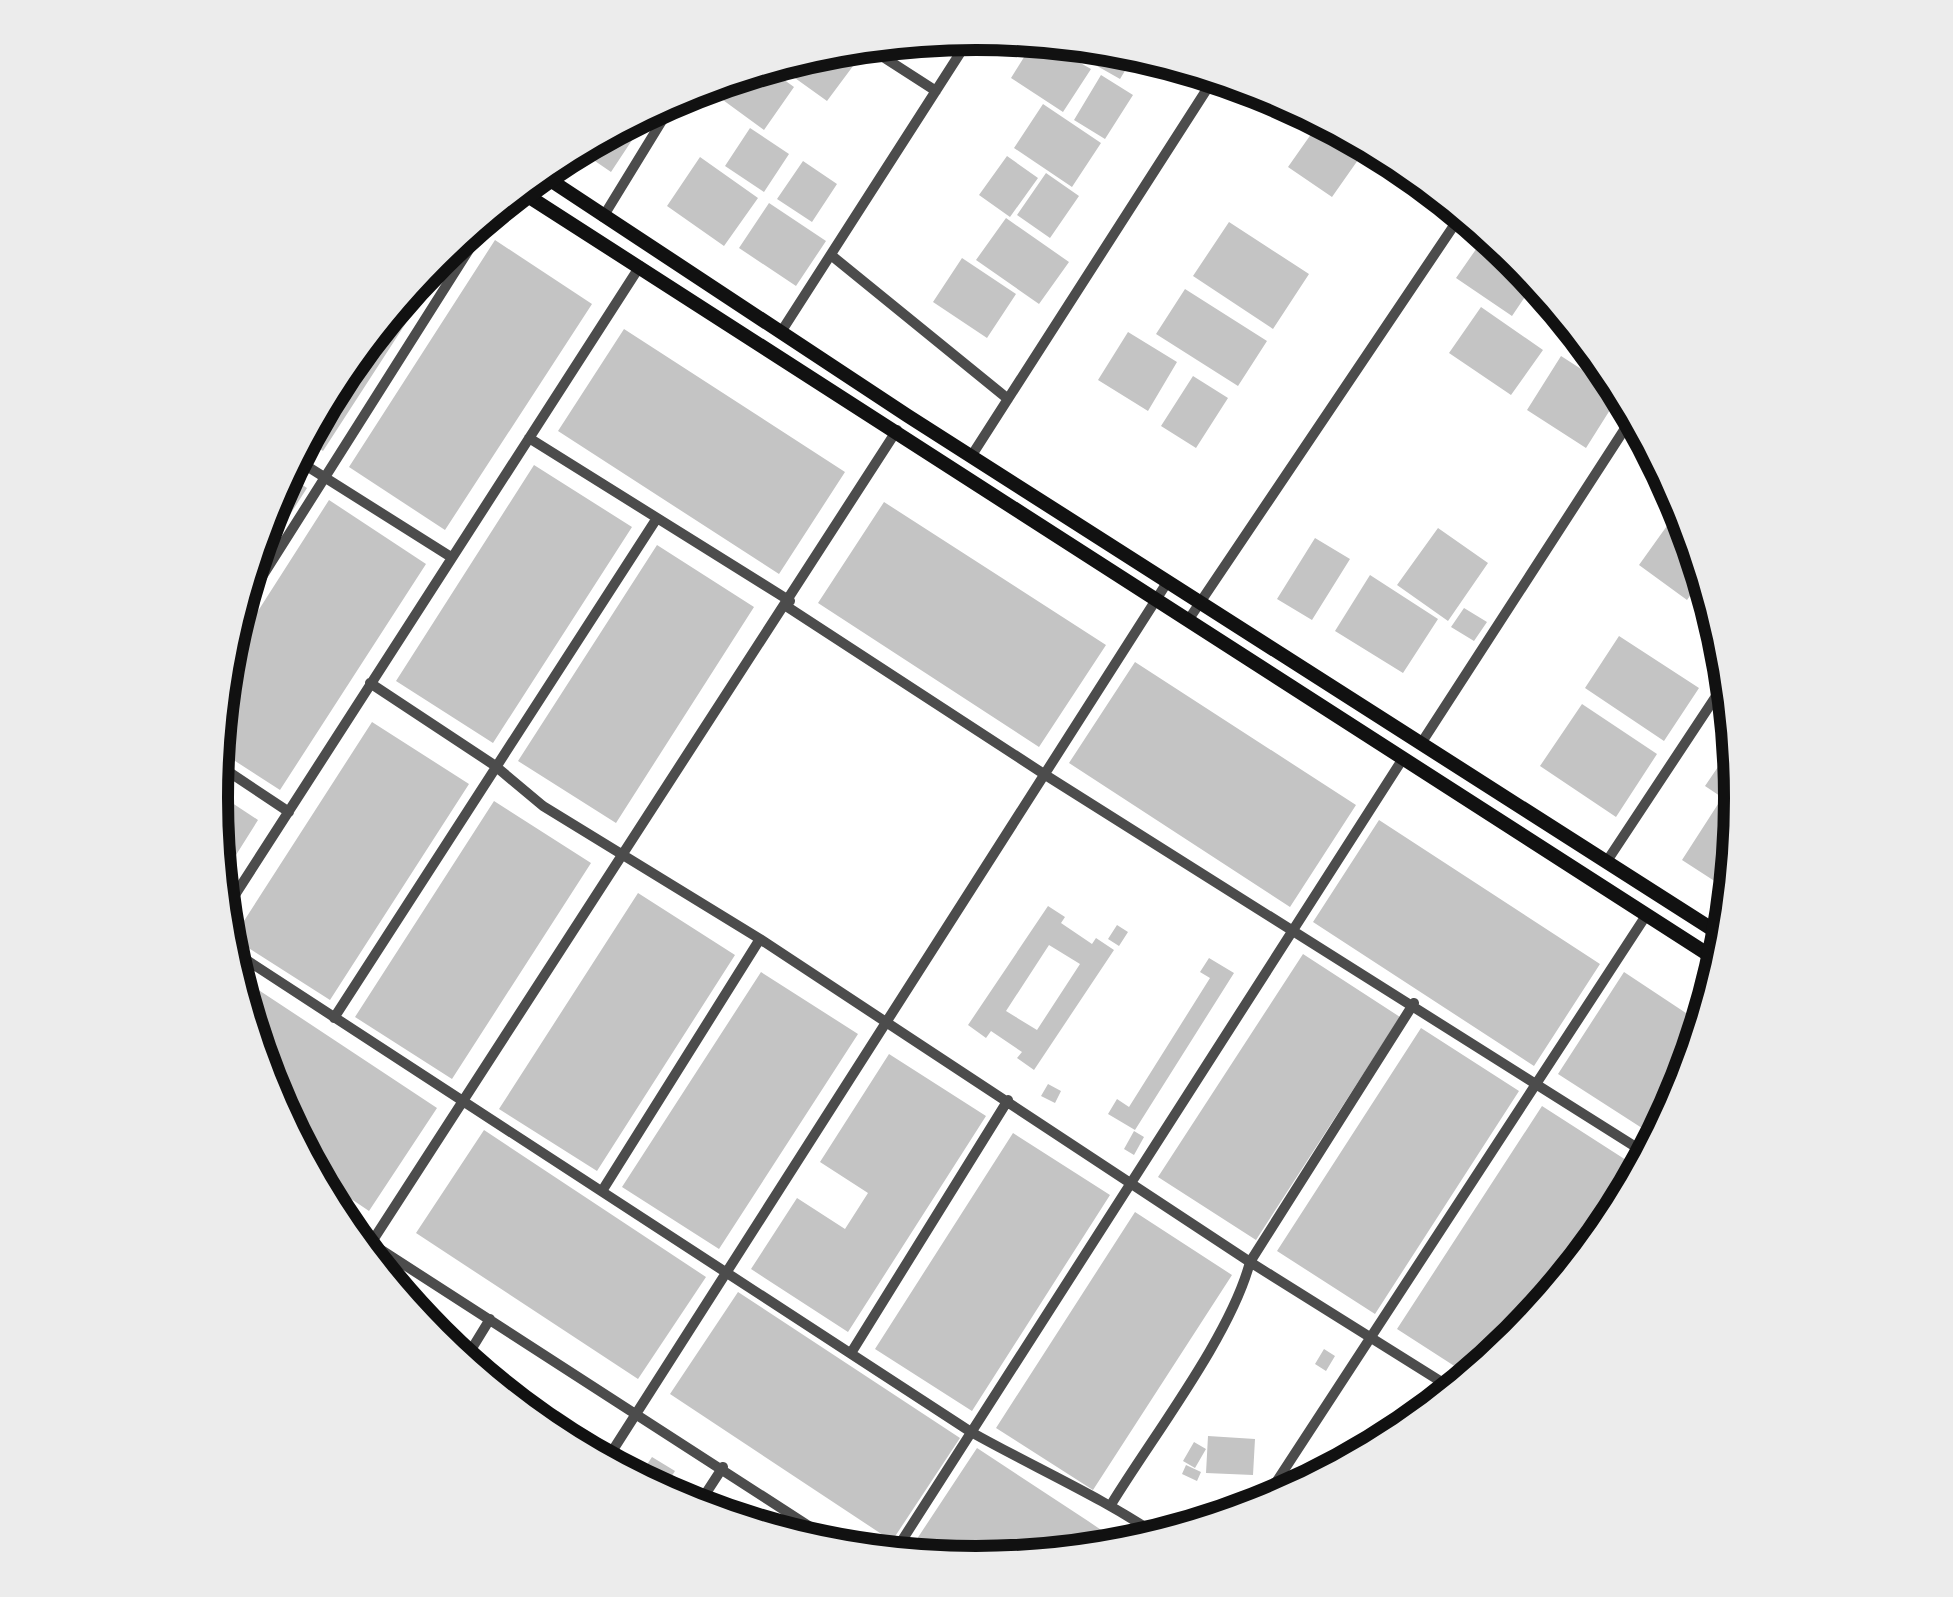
<svg xmlns="http://www.w3.org/2000/svg" width="1953" height="1597" viewBox="0 0 1953 1597" font-family="'IBM Plex Sans',sans-serif">
	<style>
		.building { fill: #c4c4c4; fill-rule: evenodd }
		.lines { fill: none; stroke-linecap: round; stroke-linejoin: round }
		.minor { stroke: #4c4c4c; stroke-width: 10 }
		.secondary { stroke: #111; stroke-width: 14 }
		.rim { fill: none; stroke: #111; stroke-width: 12 }
	</style>
	<rect width="100%" height="100%" fill="#fff"/>
	<path class="building" d="M 1036,38 L 1091,69 L 1063,112 L 1011,78 Z
		M 1091,44 L 1126,47 L 1137,51 L 1120,79 L 1083,58 Z
		M 842,46 L 859,58 L 827,101 L 774,63 Z
		M 765,66 L 794,87 L 764,130 L 712,92 L 721,79 Z
		M 1101,75 L 1133,95 L 1105,139 L 1074,120 Z
		M 1043,104 L 1101,143 L 1072,187 L 1014,148 Z
		M 632,118 L 642,125 L 611,172 L 576,148 Z
		M 1321,120 L 1365,150 L 1332,197 L 1288,167 Z
		M 750,128 L 789,154 L 764,192 L 725,166 Z
		M 1007,156 L 1038,178 L 1010,217 L 979,195 Z
		M 700,157 L 758,198 L 724,246 L 667,206 Z
		M 803,161 L 837,184 L 812,222 L 777,199 Z
		M 1046,173 L 1079,196 L 1050,238 L 1017,215 Z
		M 769,203 L 826,241 L 796,286 L 739,248 Z
		M 1006,218 L 1069,262 L 1039,304 L 976,260 Z
		M 1229,222 L 1309,274 L 1273,329 L 1193,276 Z
		M 1488,232 L 1537,279 L 1512,316 L 1456,278 Z
		M 463,235 L 323,451 L 304,439 L 340,372 L 435,256 Z
		M 495,240 L 592,304 L 445,530 L 349,467 Z
		M 962,258 L 1016,294 L 987,338 L 933,302 Z
		M 1185,289 L 1267,341 L 1238,386 L 1156,334 Z
		M 1481,307 L 1543,350 L 1511,395 L 1449,353 Z
		M 624,329 L 845,472 L 779,574 L 558,431 Z
		M 1128,332 L 1177,362 L 1148,411 L 1098,380 Z
		M 1561,356 L 1620,394 L 1586,448 L 1527,410 Z
		M 1193,376 L 1228,398 L 1196,448 L 1161,426 Z
		M 534,465 L 632,527 L 493,743 L 396,681 Z
		M 286,474 L 307,488 L 247,582 L 269,505 Z
		M 329,500 L 426,564 L 280,790 L 215,748 L 224,664 Z
		M 884,502 L 1106,645 L 1039,747 L 818,603 Z
		M 1679,509 L 1687,514 L 1705,575 L 1687,600 L 1639,565 Z
		M 1438,528 L 1488,563 L 1448,621 L 1397,585 Z
		M 1315,538 L 1350,559 L 1312,620 L 1277,599 Z
		M 657,545 L 754,607 L 616,823 L 518,761 Z
		M 1370,575 L 1438,619 L 1403,673 L 1335,631 Z
		M 1464,608 L 1487,622 L 1474,641 L 1451,627 Z
		M 1619,636 L 1699,688 L 1664,741 L 1585,688 Z
		M 1135,662 L 1356,805 L 1290,907 L 1069,763 Z
		M 1582,704 L 1657,754 L 1616,817 L 1540,766 Z
		M 372,722 L 469,784 L 330,1000 L 233,938 Z
		M 1737,739 L 1742,799 L 1741,810 L 1705,786 Z
		M 211,789 L 258,820 L 219,882 L 211,798 Z
		M 494,801 L 591,863 L 452,1079 L 355,1017 Z
		M 1720,801 L 1741,815 L 1733,893 L 1682,860 Z
		M 1379,820 L 1600,964 L 1534,1066 L 1313,922 Z
		M 638,893 L 735,955 L 597,1171 L 499,1109 Z
		M 1048,906 L 1065,917 L 1061,923 L 1092,944 L 1096,938 L 1114,950 L 1034,1070 L 1017,1058 L 1022,1052 L 991,1031 L 986,1038 L 968,1025 ZM 1049,945 L 1080,964 L 1037,1030 L 1006,1011 Z
		M 1117,925 L 1128,932 L 1119,946 L 1108,939 Z
		M 1303,954 L 1400,1017 L 1256,1240 L 1158,1177 Z
		M 1209,958 L 1234,973 L 1135,1130 L 1108,1114 L 1117,1099 L 1129,1107 L 1210,978 L 1200,972 Z
		M 761,972 L 858,1034 L 719,1249 L 622,1187 Z
		M 1624,972 L 1704,1025 L 1684,1092 L 1659,1139 L 1558,1074 Z
		M 233,973 L 437,1108 L 369,1211 L 313,1173 L 269,1091 Z
		M 1421,1028 L 1519,1091 L 1375,1314 L 1277,1251 Z
		M 889,1054 L 986,1116 L 848,1332 L 751,1269 L 797,1198 L 845,1229 L 868,1193 L 820,1162 Z
		M 1048,1084 L 1061,1091 L 1055,1103 L 1041,1096 Z
		M 1542,1106 L 1640,1169 L 1570,1277 L 1518,1341 L 1473,1378 L 1397,1329 Z
		M 484,1130 L 706,1277 L 638,1379 L 416,1233 Z
		M 1134,1131 L 1144,1137 L 1134,1155 L 1124,1149 Z
		M 1013,1133 L 1110,1195 L 972,1411 L 875,1349 Z
		M 1135,1212 L 1232,1275 L 1093,1490 L 996,1428 Z
		M 738,1292 L 960,1438 L 892,1541 L 670,1394 Z
		M 421,1318 L 463,1346 L 456,1357 L 434,1340 Z
		M 1324,1349 L 1335,1356 L 1326,1371 L 1315,1364 Z
		M 558,1411 L 606,1443 L 595,1459 L 545,1430 Z
		M 1208,1436 L 1255,1439 L 1253,1475 L 1206,1473 Z
		M 1194,1442 L 1206,1449 L 1195,1468 L 1183,1461 Z
		M 977,1448 L 1088,1521 L 1129,1549 L 976,1564 L 921,1559 L 909,1551 Z
		M 652,1457 L 675,1471 L 660,1494 L 636,1481 Z
		M 1186,1465 L 1201,1472 L 1197,1481 L 1182,1474 Z"/>
	<g class="lines">
		<path class="minor" d="M 863,44 L 936,91
			M 603,217 L 679,93
			M 831,255 L 1008,399
			M 781,332 L 973,33
			M 529,438 L 790,601
			M 972,455 L 1216,75
			M 294,458 L 451,557
			M 786,606 L 1047,776 L 1650,1156
			M 1189,619 L 1463,212
			M 234,621 L 496,207
			M 370,683 L 494,765 L 543,806 L 760,939 L 1250,1262 L 1456,1391
			M 1422,742 L 1635,413
			M 214,762 L 289,812
			M 1607,861 L 1730,675
			M 222,915 L 640,266
			M 225,946 L 971,1432 C 1035,1468 1104,1498 1163,1539
			M 334,1018 L 657,518
			M 602,1191 L 760,939
			M 338,1222 L 849,1552
			M 364,1254 L 897,430
			M 851,1353 L 1008,1100
			M 463,1363 L 490,1319
			M 604,1464 L 1168,581
			M 1112,1503 C 1153,1436 1231,1335 1250,1262 L 1414,1003
			M 695,1510 L 723,1467
			M 1258,1510 L 1647,914
			M 892,1556 L 1402,760"/>
		<path class="secondary" d="M 538,172 L 908,416 L 1729,940
			M 517,189 L 1723,964"/>
	</g>
	<path d="M0 0H1953V1597H0ZM228 798a748 748 0 1 1 1496 0a748 748 0 1 1-1496 0Z" fill="#ececec" fill-rule="evenodd"/>
	<path class="rim" d="M228 798a748 748 0 1 1 1496 0a748 748 0 1 1-1496 0Z"/>
</svg>
